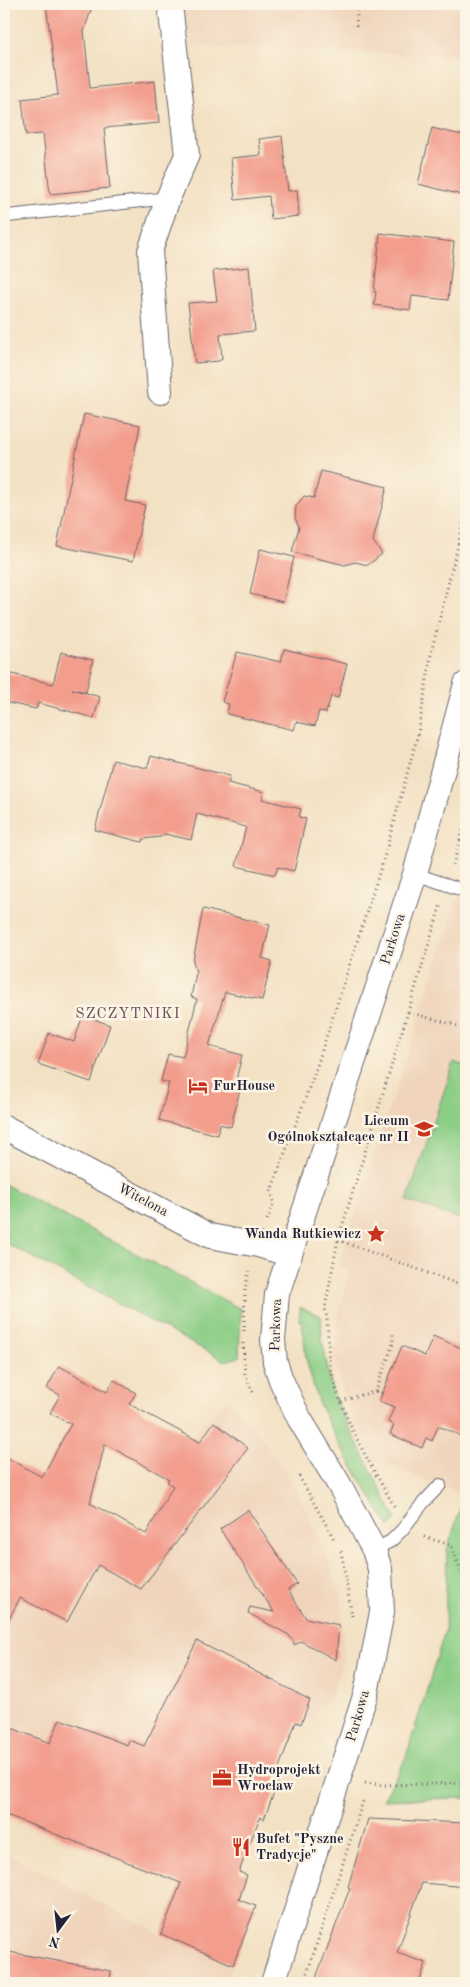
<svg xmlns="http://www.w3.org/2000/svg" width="470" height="1987" viewBox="0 0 470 1987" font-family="'Old Standard TT',serif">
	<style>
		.built { fill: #f0d5bc }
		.green { fill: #8cce86; stroke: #577860 }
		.building { fill: #f39d8d; fill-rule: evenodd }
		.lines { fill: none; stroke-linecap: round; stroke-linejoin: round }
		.lane-casing { stroke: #6b656b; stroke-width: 14 }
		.street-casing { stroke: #6b656b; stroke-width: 26 }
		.path { stroke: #6b656b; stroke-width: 3; stroke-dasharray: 1 4; stroke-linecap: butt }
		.lane { stroke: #fff; stroke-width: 12 }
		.street { stroke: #fff; stroke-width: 24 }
		.labels { text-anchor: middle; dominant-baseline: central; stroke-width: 5; stroke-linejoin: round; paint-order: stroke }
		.street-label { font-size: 14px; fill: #22223b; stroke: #fcf5e5 }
		.poi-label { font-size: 14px; font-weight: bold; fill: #22223b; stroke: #fcf5e5; text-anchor: start }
		.neighbourhood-label { font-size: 15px; letter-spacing: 1px; fill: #6b4d58; stroke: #fcf5e5 }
	</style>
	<rect width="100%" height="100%" fill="#fcf5e5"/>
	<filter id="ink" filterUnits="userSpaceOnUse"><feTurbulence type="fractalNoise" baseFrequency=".02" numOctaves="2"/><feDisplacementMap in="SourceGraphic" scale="10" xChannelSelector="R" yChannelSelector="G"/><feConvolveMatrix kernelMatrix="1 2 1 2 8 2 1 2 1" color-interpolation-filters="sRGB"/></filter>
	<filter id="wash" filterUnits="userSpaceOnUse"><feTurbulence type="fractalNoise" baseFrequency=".0096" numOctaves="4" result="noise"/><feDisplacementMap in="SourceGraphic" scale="20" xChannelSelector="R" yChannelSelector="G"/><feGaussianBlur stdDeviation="1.12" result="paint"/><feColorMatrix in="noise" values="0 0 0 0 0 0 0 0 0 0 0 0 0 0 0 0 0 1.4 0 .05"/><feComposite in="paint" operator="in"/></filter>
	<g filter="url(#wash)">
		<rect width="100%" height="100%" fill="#f3e1c3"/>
		<path class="built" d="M 184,4 L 466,4 L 466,56 L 189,46 Z
			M 466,869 L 466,1494 L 427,1481 L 374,1459 L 344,1395 L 334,1356 L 337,1322 L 350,1269 L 338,1265 L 461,889 Z
			M 228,1400 L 258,1433 L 292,1481 L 327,1556 L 342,1599 L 343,1641 L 342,1663 L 331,1698 L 301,1725 L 295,1726 L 274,1777 L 278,1780 L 264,1819 L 260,1816 L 250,1845 L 205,1825 L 180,1886 L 4,1819 L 4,1456 L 145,1535 L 196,1431 Z
			M 4,1852 L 162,1935 L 233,1965 L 226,1983 L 4,1983 Z"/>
		<path class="green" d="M 454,1062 L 466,1066 L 466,1221 L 407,1201 Z
			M 4,1184 L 241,1309 L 239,1357 L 225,1361 L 4,1242 Z
			M 300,1307 L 321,1316 L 322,1339 L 332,1390 L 341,1411 L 396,1519 L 389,1527 L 339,1444 L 318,1402 L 306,1358 L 302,1321 L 299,1321 Z
			M 465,1494 L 466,1798 L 383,1800 L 405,1760 L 445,1631 L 447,1550 Z"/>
		<g id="blocks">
			<path class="building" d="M 46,4 L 93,4 L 84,31 L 90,88 L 155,81 L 159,123 L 104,128 L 110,188 L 50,194 L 43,134 L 26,135 L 22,99 L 58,95 Z
				M 432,128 L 466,136 L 466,180 L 462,195 L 418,184 Z
				M 282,136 L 288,191 L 297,190 L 299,216 L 271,219 L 269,196 L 235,200 L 231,158 L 261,155 L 259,139 Z
				M 380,233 L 454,242 L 448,300 L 412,296 L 410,310 L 374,305 L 376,292 L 374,292 Z
				M 249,267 L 255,331 L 220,334 L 222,359 L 219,361 L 195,363 L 188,303 L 217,301 L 213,271 Z
				M 84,414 L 140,425 L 125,501 L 145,505 L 133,561 L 57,546 Z
				M 321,471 L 387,487 L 373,541 L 382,554 L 368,565 L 355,562 L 345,565 L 292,552 L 299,527 L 295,518 L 296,506 L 304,496 L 314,498 Z
				M 260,549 L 294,557 L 283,602 L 250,594 Z
				M 284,649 L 347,664 L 338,698 L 331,696 L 326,713 L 319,711 L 315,726 L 296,722 L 294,730 L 227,714 L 229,704 L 222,702 L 237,652 L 281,662 Z
				M 61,652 L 93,660 L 86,692 L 72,689 L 100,697 L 94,718 L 38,703 L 36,709 L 4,702 L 4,672 L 53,684 Z
				M 151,756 L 230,776 L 228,783 L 264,792 L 262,799 L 301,809 L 299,817 L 306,819 L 294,871 L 278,867 L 275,875 L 236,866 L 246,827 L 197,814 L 191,840 L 165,834 L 160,837 L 143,839 L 142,842 L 95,830 L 113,760 L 147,768 Z
				M 203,909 L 270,925 L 262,958 L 272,961 L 262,1000 L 225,992 L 209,1046 L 242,1055 L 235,1084 L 241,1085 L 231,1127 L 220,1124 L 218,1135 L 159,1120 L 169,1083 L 161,1081 L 168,1054 L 183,1057 L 197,999 L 191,997 L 196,973 L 193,961 Z
				M 83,1015 L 110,1025 L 91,1082 L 38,1064 L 49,1033 L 74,1042 Z
				M 433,1336 L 466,1350 L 466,1438 L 438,1426 L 432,1441 L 426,1438 L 422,1448 L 390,1434 L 394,1425 L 388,1422 L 394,1407 L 379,1401 L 402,1346 L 425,1356 Z
				M 59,1366 L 107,1392 L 114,1380 L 136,1393 L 129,1404 L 200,1442 L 214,1422 L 248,1448 L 141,1589 L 98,1565 L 67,1622 L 20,1598 L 4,1628 L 4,1456 L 42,1477 L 71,1424 L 50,1413 L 60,1395 L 47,1388 ZM 105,1444 L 169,1479 L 167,1482 L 173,1486 L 146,1534 L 90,1503 Z
				M 248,1510 L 297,1584 L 288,1590 L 306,1618 L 339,1625 L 336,1660 L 301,1641 L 295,1645 L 289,1635 L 248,1613 L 250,1607 L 274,1612 L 220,1529 Z
				M 197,1641 L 310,1700 L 301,1724 L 296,1722 L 275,1778 L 279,1780 L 264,1819 L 260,1817 L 239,1872 L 247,1875 L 239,1900 L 256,1906 L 233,1965 L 161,1934 L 181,1883 L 4,1814 L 4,1725 L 50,1743 L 60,1719 L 127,1745 L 129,1740 L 144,1746 Z
				M 368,1819 L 466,1823 L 466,1887 L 422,1883 L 397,1953 L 426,1963 L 419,1983 L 314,1983 L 350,1888 L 348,1887 Z
				M 4,1951 L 111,1971 L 110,1983 L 4,1983 Z"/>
		</g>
	</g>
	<g filter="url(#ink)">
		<use href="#blocks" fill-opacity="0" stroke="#6b656b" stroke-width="1"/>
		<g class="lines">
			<g class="lane-casing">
				<path id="lane" d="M 8,216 L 168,198
					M 415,874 L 466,891
					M 374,1550 L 391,1541 L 402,1530 L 423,1503 L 440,1485"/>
			</g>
			<g class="street-casing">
				<path id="street" d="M 160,392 L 150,251 L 168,198 L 187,155 L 170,4
					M 4,1127 L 210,1236 L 258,1245 L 288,1254
					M 273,1983 L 366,1693 L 382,1612 L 380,1569 L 374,1550 L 340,1486 L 299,1418 L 281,1380 L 275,1362 L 273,1340 L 277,1294 L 415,874 L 466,684"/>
			</g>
			<path class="path" d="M 356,26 L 358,4
				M 453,865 L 466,820
				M 408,1012 L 466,1028
				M 267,1220 L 274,1202 L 271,1191 L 315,1072 L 384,858 L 418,734 L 432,649 L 466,513
				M 338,1240 L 466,1287
				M 244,1331 L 245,1290 L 249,1271
				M 243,1343 L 245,1376 L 254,1394
				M 376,1391 L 382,1393
				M 341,1401 L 376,1391 L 393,1344 L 393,1331
				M 299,1476 L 334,1539
				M 394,1506 C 370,1464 342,1418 331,1370 C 326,1350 330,1328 325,1308 L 338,1240 L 441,904
				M 424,1537 L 451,1545 L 466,1586
				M 341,1551 L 352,1616
				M 365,1783 L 383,1785 L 466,1783
				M 304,1983 L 364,1798"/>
			<use href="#lane" class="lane"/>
			<use href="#street" class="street"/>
		</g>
	</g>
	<defs>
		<g id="hotel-bare" transform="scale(1.5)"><path d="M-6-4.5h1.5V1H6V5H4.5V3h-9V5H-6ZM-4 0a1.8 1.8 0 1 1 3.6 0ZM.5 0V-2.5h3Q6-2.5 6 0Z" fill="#c8321e" stroke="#fcf5e5" stroke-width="2.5" paint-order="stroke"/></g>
		<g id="school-bare" transform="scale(1.5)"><path d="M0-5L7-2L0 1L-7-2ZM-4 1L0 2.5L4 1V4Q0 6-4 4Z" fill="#c8321e" stroke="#fcf5e5" stroke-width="2.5" paint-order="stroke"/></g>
		<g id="sight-bare" transform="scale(1.5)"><path d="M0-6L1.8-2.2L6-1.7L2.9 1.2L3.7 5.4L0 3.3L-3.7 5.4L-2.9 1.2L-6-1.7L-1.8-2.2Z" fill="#c8321e" stroke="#fcf5e5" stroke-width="2.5" paint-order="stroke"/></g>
		<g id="office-bare" transform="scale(1.5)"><path d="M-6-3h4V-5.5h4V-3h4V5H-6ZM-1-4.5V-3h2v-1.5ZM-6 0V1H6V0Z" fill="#c8321e" stroke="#fcf5e5" stroke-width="2.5" paint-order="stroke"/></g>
		<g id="restaurant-bare" transform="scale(1.5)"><path d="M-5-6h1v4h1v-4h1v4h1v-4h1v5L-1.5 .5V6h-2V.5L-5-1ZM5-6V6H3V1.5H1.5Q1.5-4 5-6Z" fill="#c8321e" stroke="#fcf5e5" stroke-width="2.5" paint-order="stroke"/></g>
	</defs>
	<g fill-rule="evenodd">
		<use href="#hotel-bare" x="198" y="1086"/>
		<use href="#school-bare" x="424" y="1129"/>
		<use href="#sight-bare" x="376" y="1234"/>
		<use href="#office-bare" x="222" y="1778"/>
		<use href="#restaurant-bare" x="241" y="1847"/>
	</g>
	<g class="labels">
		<g class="street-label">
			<text transform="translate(393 939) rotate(-72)">Parkowa</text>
			<text transform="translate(143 1200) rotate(28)">Witelona</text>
			<text transform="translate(276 1325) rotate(-88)">Parkowa</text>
			<text transform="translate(358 1716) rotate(-74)">Parkowa</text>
		</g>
		<g class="poi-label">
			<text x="213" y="1086">FurHouse</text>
			<text x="409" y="1121" text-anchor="end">Liceum<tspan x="409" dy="16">Ogólnokształcące nr II</tspan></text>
			<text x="361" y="1234" text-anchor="end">Wanda Rutkiewicz</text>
			<text x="237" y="1770">Hydroprojekt<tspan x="237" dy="16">Wrocław</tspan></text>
			<text x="256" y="1839">Bufet "Pyszne<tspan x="256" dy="16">Tradycje"</tspan></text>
		</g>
		<g class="neighbourhood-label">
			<text x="128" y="1014">SZCZYTNIKI</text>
		</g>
	</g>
	<rect width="470" height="1987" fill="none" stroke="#fcf5e5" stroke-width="20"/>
	<g transform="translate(58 1930) rotate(195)" stroke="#fcf5e5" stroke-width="4" paint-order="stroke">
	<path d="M0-4L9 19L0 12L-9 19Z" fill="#22223b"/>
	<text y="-8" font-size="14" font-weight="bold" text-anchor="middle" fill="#22223b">N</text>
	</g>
</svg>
